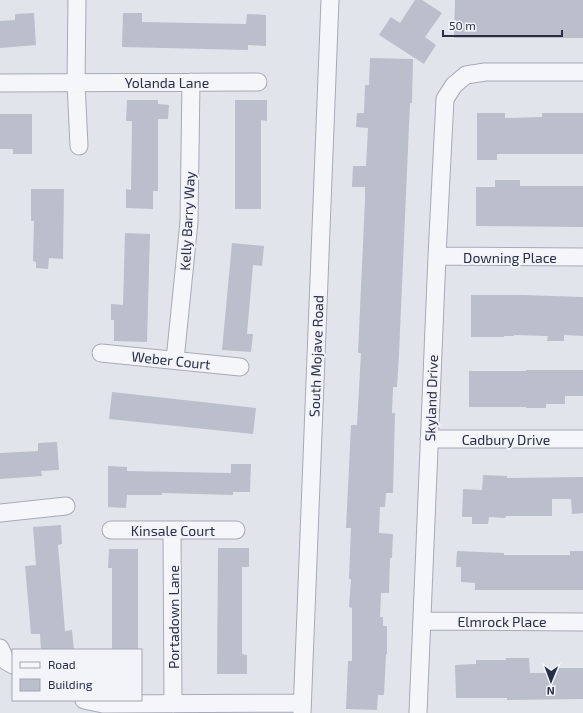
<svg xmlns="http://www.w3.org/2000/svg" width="583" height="713" viewBox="0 0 583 713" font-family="'Exo 2',sans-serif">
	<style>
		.building { fill: #bbbfcc }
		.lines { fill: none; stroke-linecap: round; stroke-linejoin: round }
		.minor-casing { stroke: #a6aab7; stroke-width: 19 }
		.minor { stroke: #f5f6f9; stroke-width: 17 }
		.labels { text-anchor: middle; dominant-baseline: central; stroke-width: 4; stroke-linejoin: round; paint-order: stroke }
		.street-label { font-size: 14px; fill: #282e46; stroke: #f2f4f9 }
	</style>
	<rect width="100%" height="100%" fill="#e2e4ec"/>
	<path class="building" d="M 415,0 L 422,0 L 442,13 L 425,37 L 436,45 L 424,64 L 379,35 L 391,17 L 400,23 Z
		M 455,0 L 583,0 L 583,38 L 454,38 Z
		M 34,13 L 36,45 L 0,48 L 0,21 L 15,20 L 15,14 Z
		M 123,13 L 142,13 L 142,22 L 246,24 L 247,14 L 266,15 L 266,46 L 248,45 L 248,50 L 122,47 Z
		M 370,58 L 413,59 L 412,103 L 410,103 L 399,354 L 397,387 L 393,387 L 392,413 L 395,413 L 393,493 L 386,493 L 385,507 L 380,507 L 379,533 L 393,534 L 392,558 L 390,558 L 389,593 L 381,593 L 380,617 L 383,617 L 383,626 L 387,626 L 387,654 L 386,654 L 384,695 L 378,695 L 377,710 L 346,709 L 348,661 L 352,661 L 352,608 L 349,607 L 351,579 L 349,579 L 351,528 L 346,528 L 349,467 L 351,425 L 357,425 L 361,353 L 358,353 L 360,309 L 365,200 L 365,187 L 352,187 L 353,166 L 366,166 L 368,128 L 356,127 L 357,113 L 364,113 L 365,85 L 369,85 Z
		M 127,100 L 158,100 L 158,104 L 169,105 L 168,119 L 158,119 L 158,191 L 153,191 L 153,209 L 126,208 L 126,189 L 131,190 L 132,121 L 126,121 Z
		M 235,100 L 267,100 L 267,121 L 261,120 L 261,209 L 235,209 Z
		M 477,113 L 505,113 L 505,118 L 542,117 L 542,113 L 583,113 L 583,154 L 497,154 L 497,160 L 477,160 Z
		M 0,114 L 32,114 L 32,154 L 13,154 L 13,149 L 0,149 Z
		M 495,180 L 520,180 L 520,186 L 583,186 L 583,227 L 476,226 L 476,187 L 495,187 Z
		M 31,189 L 64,189 L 63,259 L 49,258 L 48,269 L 36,268 L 36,262 L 33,261 L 34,221 L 31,221 Z
		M 125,233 L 150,234 L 147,342 L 114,341 L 114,320 L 111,320 L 111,304 L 123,305 Z
		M 232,243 L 264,246 L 262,266 L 253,265 L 247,334 L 253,334 L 251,352 L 222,350 Z
		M 471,295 L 523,295 L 583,297 L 583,336 L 564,335 L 564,341 L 547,341 L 548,336 L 514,335 L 514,336 L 504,336 L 504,337 L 471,337 Z
		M 526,370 L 583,370 L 583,396 L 565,396 L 565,404 L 546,404 L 546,408 L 526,408 L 526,407 L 469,407 L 469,371 L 526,371 Z
		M 112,392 L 256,408 L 253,434 L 109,419 Z
		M 57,442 L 59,470 L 41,471 L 42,476 L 0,479 L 0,453 L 38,451 L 38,443 Z
		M 231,464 L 251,464 L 250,492 L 233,492 L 233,495 L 162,493 L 162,495 L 127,495 L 126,508 L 108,507 L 108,466 L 127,467 L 127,471 L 231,473 Z
		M 483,475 L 507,476 L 507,478 L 583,477 L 583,513 L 572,514 L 571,499 L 552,499 L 552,516 L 506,516 L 505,518 L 489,517 L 488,524 L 472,524 L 472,517 L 462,517 L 463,489 L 482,490 Z
		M 61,525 L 62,544 L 58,545 L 65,631 L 72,630 L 74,650 L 41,650 L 40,634 L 31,634 L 25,566 L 36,565 L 33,527 Z
		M 218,548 L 249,548 L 249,567 L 242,567 L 242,654 L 247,655 L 247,674 L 217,674 Z
		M 109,549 L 138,549 L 138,650 L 112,650 L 112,568 L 108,568 Z
		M 457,551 L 504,553 L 504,555 L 570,555 L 570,551 L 583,551 L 583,590 L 475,590 L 475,583 L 461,582 L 461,567 L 456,567 Z
		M 506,658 L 529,658 L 530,673 L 557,673 L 557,668 L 583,668 L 583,699 L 507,700 L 507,698 L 456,698 L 455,665 L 476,664 L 476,660 L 506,660 Z"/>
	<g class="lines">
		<g class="minor-casing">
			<path id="minor" d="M 77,0 L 76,83 L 79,146
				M 0,83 L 258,82
				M 437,256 L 583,257
				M 101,353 L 240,367
				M 175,360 L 189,222 L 191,82
				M 429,439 L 583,439
				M 0,513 L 66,506
				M 111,530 L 236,530
				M 172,530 L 173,704
				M 422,621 L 583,622
				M 0,648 L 6,661 L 13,665
				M 84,700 L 103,704 L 302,703
				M 302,713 L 330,0
				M 418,713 L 437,256 L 445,99 L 454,85 L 466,75 L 485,72 L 583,72"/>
		</g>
		<use href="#minor" class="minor"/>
	</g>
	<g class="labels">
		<g class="street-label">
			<text x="167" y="82">Yolanda Lane</text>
			<text transform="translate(187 221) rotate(-87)">Kelly Barry Way</text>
			<text x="510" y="257">Downing Place</text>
			<text transform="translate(316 356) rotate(-88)">South Mojave Road</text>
			<text transform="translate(171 360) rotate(6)">Weber Court</text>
			<text transform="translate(431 398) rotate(-88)">Skyland Drive</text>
			<text x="506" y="439">Cadbury Drive</text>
			<text x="173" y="530">Kinsale Court</text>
			<text transform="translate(173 617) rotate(-90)">Portadown Lane</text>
			<text x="502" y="621">Elmrock Place</text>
		</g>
	</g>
	<rect x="12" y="649" width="130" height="52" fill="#f2f4f9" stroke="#a1a5b1"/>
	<rect x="20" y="662" width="20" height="6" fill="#f5f6f9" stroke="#a1a5b1"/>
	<text x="48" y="669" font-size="12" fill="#282e46">Road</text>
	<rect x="20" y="679" width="20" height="12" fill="#bbbfcc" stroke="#a1a5b1"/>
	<text x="48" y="689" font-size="12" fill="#282e46">Building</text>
	<g transform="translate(551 681) rotate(181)" stroke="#f2f4f9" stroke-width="3" paint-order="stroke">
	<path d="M0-3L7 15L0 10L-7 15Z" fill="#282e46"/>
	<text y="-6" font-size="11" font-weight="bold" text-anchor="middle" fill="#282e46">N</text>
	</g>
	<path d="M443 30v6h119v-6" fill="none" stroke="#282e46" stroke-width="2"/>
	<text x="449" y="30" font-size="12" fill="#282e46" stroke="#f2f4f9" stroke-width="3" paint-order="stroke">50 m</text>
</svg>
